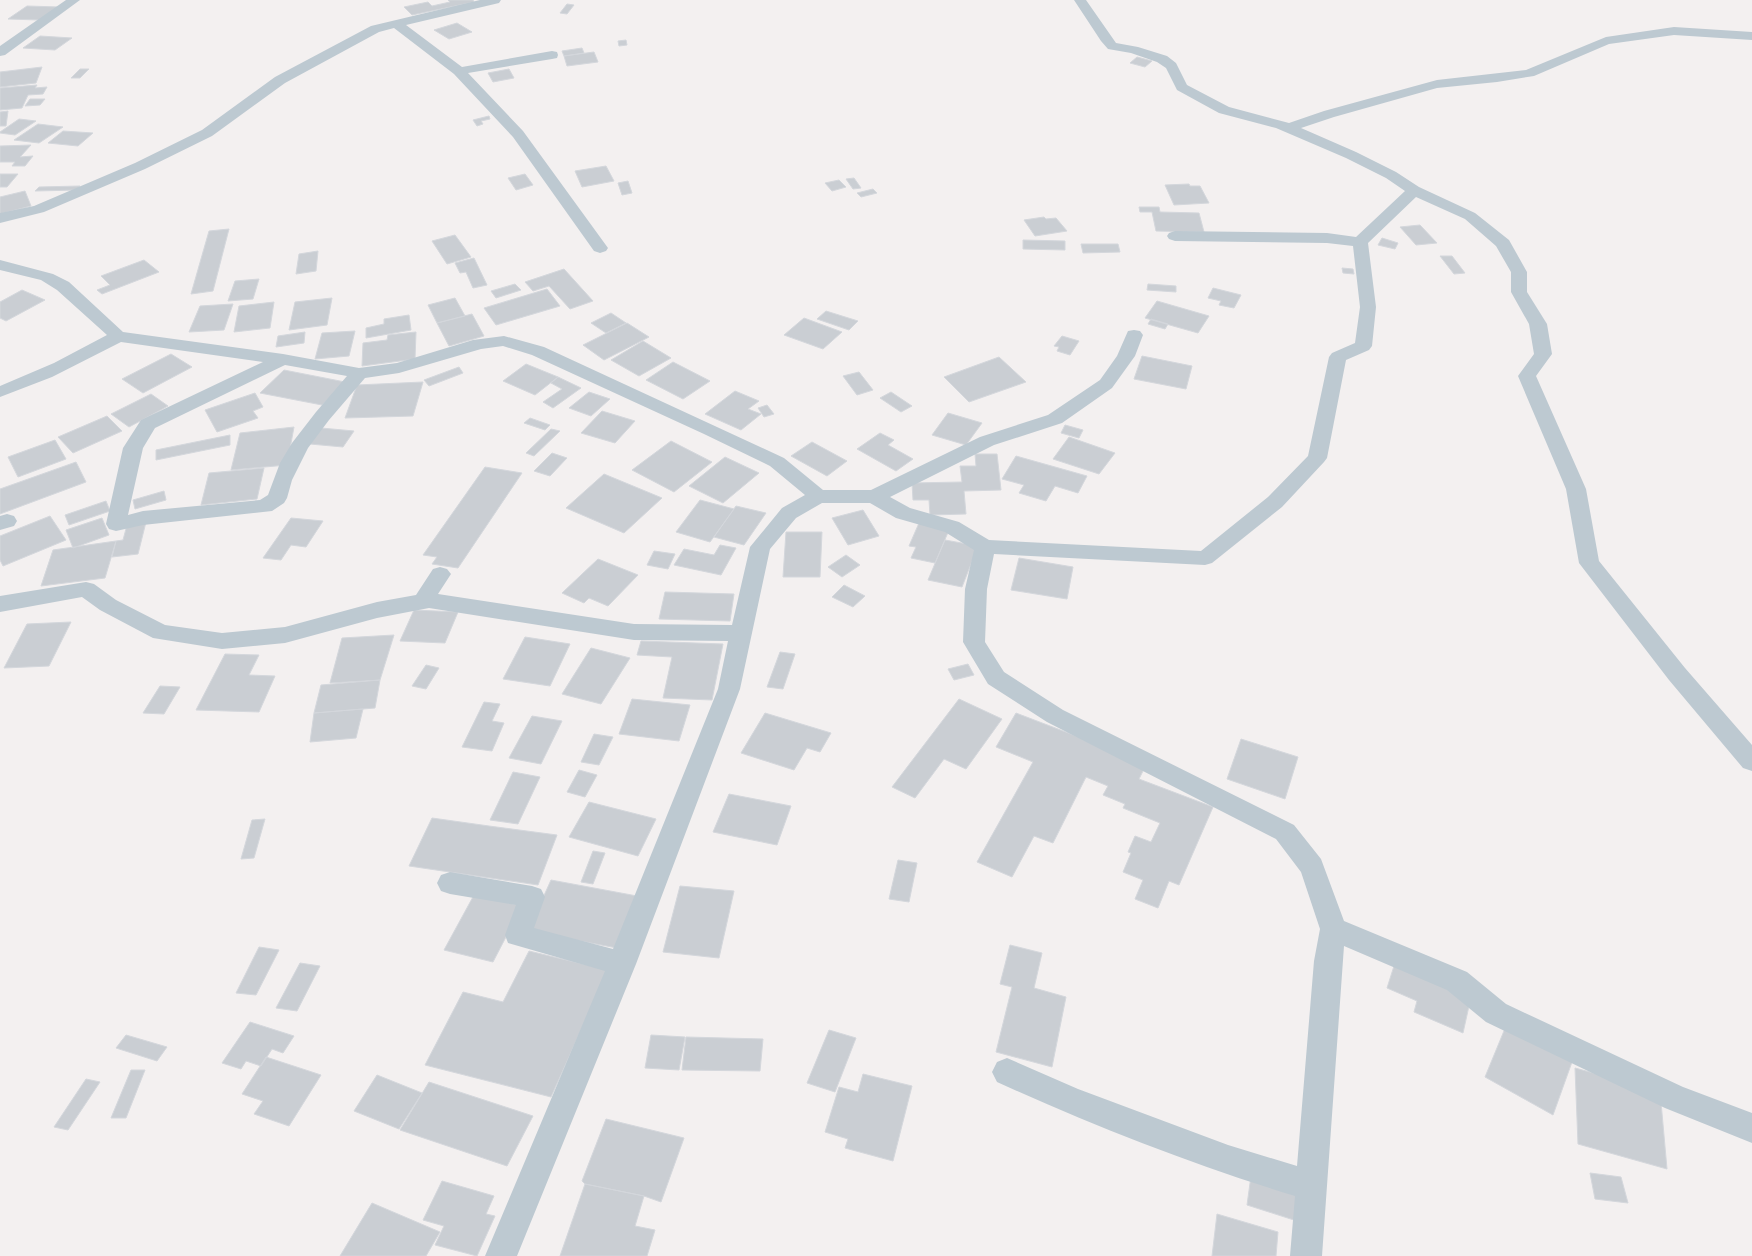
<svg xmlns="http://www.w3.org/2000/svg" width="1752" height="1256" viewBox="0 0 1752 1256" font-family="'IBM Plex Sans',sans-serif">
	<style>
		.building { fill: #caced3; stroke: #d4d7dc }
		.lines { fill: none; stroke-linecap: round; stroke-linejoin: round }
		.street { fill: #bdc9d1; fill-rule: evenodd }
	</style>
	<rect width="100%" height="100%" fill="#f3f0f0"/>
	<path class="building" d="M 448,0 L 473,0 L 474,2 L 412,15 L 404,7 L 428,2 L 432,6 L 450,2 Z
		M 567,4 L 574,5 L 567,14 L 560,13 Z
		M 27,6 L 59,7 L 40,20 L 8,19 Z
		M 457,23 L 472,32 L 449,39 L 434,30 Z
		M 40,36 L 72,38 L 55,50 L 23,48 Z
		M 626,40 L 627,45 L 619,46 L 618,41 Z
		M 582,48 L 584,53 L 564,56 L 562,51 Z
		M 594,52 L 598,62 L 567,66 L 564,56 Z
		M 1137,57 L 1152,61 L 1145,67 L 1130,63 Z
		M 42,67 L 36,83 L 0,87 L 0,72 Z
		M 80,69 L 89,69 L 80,78 L 71,78 Z
		M 509,69 L 514,78 L 493,82 L 488,73 Z
		M 37,85 L 35,88 L 47,87 L 43,94 L 28,95 L 22,108 L 0,110 L 0,88 Z
		M 30,99 L 45,99 L 40,105 L 25,106 Z
		M 8,111 L 6,126 L 0,126 L 0,112 Z
		M 489,116 L 490,119 L 481,121 L 483,124 L 477,126 L 473,120 Z
		M 19,119 L 36,121 L 15,135 L 0,133 L 0,132 Z
		M 38,124 L 63,127 L 39,143 L 14,140 Z
		M 63,131 L 93,133 L 78,146 L 48,143 Z
		M 31,145 L 20,157 L 33,156 L 25,166 L 12,166 L 15,162 L 0,162 L 0,146 Z
		M 606,166 L 614,181 L 582,187 L 575,171 Z
		M 0,174 L 18,174 L 7,187 L 0,187 Z
		M 525,174 L 533,185 L 516,190 L 508,178 Z
		M 854,178 L 861,188 L 853,189 L 846,179 Z
		M 839,180 L 846,187 L 832,191 L 825,183 Z
		M 628,181 L 632,193 L 622,195 L 618,183 Z
		M 1189,184 L 1190,186 L 1200,186 L 1209,203 L 1174,205 L 1165,185 Z
		M 80,186 L 77,190 L 35,191 L 39,187 Z
		M 873,189 L 877,193 L 861,197 L 857,193 Z
		M 25,191 L 31,206 L 0,214 L 0,197 Z
		M 1139,207 L 1159,207 L 1160,212 L 1199,213 L 1204,232 L 1156,231 L 1152,212 L 1140,212 Z
		M 1044,217 L 1046,219 L 1056,218 L 1067,231 L 1035,236 L 1024,220 Z
		M 1420,225 L 1437,243 L 1416,245 L 1400,227 Z
		M 229,229 L 213,291 L 191,294 L 209,231 Z
		M 455,235 L 471,257 L 447,264 L 432,241 Z
		M 1382,238 L 1398,243 L 1395,249 L 1378,245 Z
		M 1023,240 L 1065,241 L 1065,250 L 1023,249 Z
		M 1081,244 L 1118,244 L 1120,252 L 1083,253 Z
		M 318,251 L 316,271 L 296,274 L 299,254 Z
		M 1440,256 L 1452,256 L 1465,273 L 1454,274 Z
		M 474,258 L 487,285 L 473,288 L 466,272 L 460,273 L 455,263 Z
		M 144,260 L 159,272 L 102,294 L 97,290 L 110,285 L 101,276 Z
		M 1342,268 L 1353,269 L 1354,274 L 1343,273 Z
		M 564,269 L 593,301 L 570,309 L 549,286 L 533,291 L 525,282 Z
		M 259,279 L 253,299 L 228,301 L 235,281 Z
		M 515,284 L 521,290 L 496,298 L 491,291 Z
		M 1148,284 L 1176,286 L 1176,292 L 1147,290 Z
		M 1213,288 L 1241,295 L 1234,308 L 1219,305 L 1221,301 L 1208,298 Z
		M 547,289 L 560,306 L 496,325 L 484,308 Z
		M 22,290 L 45,300 L 6,321 L 0,318 L 0,302 Z
		M 332,298 L 327,325 L 289,330 L 295,302 Z
		M 455,298 L 465,316 L 437,323 L 428,305 Z
		M 1157,301 L 1209,316 L 1198,333 L 1145,318 Z
		M 274,302 L 270,328 L 234,332 L 239,306 Z
		M 233,304 L 224,330 L 189,332 L 200,306 Z
		M 826,311 L 858,321 L 849,330 L 817,319 Z
		M 611,313 L 626,323 L 606,333 L 591,323 Z
		M 472,314 L 484,336 L 449,346 L 437,323 Z
		M 409,315 L 411,330 L 366,338 L 366,328 L 384,324 L 384,319 Z
		M 804,318 L 842,332 L 823,349 L 784,335 Z
		M 1151,319 L 1168,324 L 1165,329 L 1148,324 Z
		M 627,323 L 649,337 L 604,360 L 583,345 Z
		M 355,331 L 349,356 L 315,359 L 322,333 Z
		M 305,332 L 304,343 L 276,347 L 278,336 Z
		M 416,332 L 415,359 L 362,366 L 363,343 L 387,340 L 388,335 Z
		M 1062,336 L 1079,341 L 1070,355 L 1057,351 L 1059,347 L 1054,346 Z
		M 643,341 L 671,358 L 639,376 L 611,360 Z
		M 171,354 L 192,367 L 143,393 L 122,379 Z
		M 1142,356 L 1192,366 L 1186,389 L 1134,379 Z
		M 999,357 L 1026,382 L 969,402 L 944,377 Z
		M 673,362 L 710,381 L 683,399 L 646,380 Z
		M 526,364 L 558,377 L 535,395 L 503,381 Z
		M 459,367 L 463,373 L 429,386 L 424,380 Z
		M 284,370 L 345,382 L 322,405 L 260,393 Z
		M 859,372 L 873,390 L 857,395 L 843,376 Z
		M 558,377 L 581,388 L 553,408 L 543,402 L 562,389 L 551,383 Z
		M 423,382 L 413,416 L 345,418 L 357,385 Z
		M 735,391 L 759,401 L 748,409 L 761,414 L 741,430 L 705,414 Z
		M 589,392 L 610,399 L 591,416 L 569,408 Z
		M 891,392 L 912,406 L 901,412 L 880,398 Z
		M 255,393 L 263,407 L 253,411 L 258,418 L 217,432 L 205,410 Z
		M 151,394 L 168,406 L 129,427 L 111,414 Z
		M 767,405 L 774,414 L 764,417 L 758,408 Z
		M 602,411 L 635,421 L 615,443 L 581,433 Z
		M 948,413 L 982,423 L 966,445 L 932,435 Z
		M 107,416 L 122,431 L 73,453 L 58,437 Z
		M 530,418 L 550,425 L 545,430 L 524,423 Z
		M 1065,425 L 1083,430 L 1079,438 L 1061,433 Z
		M 294,427 L 287,465 L 231,470 L 240,433 Z
		M 321,428 L 354,431 L 343,447 L 310,444 Z
		M 551,429 L 560,431 L 534,456 L 526,453 Z
		M 880,433 L 894,440 L 888,445 L 913,459 L 896,471 L 857,449 Z
		M 230,435 L 230,445 L 156,460 L 156,450 Z
		M 1069,437 L 1115,453 L 1099,474 L 1053,459 Z
		M 55,440 L 66,459 L 18,477 L 8,457 Z
		M 671,441 L 712,462 L 674,492 L 632,470 Z
		M 812,442 L 847,461 L 827,476 L 791,456 Z
		M 552,453 L 567,458 L 550,476 L 534,471 Z
		M 975,454 L 997,454 L 1001,490 L 964,491 L 966,514 L 930,515 L 929,500 L 913,500 L 912,483 L 962,482 L 960,466 L 976,466 Z
		M 1016,456 L 1087,476 L 1078,493 L 1055,486 L 1046,501 L 1019,493 L 1024,485 L 1002,479 Z
		M 725,457 L 759,473 L 723,503 L 689,486 Z
		M 76,462 L 86,482 L 0,514 L 0,489 Z
		M 485,467 L 522,473 L 458,568 L 432,564 L 437,557 L 423,555 Z
		M 264,468 L 257,499 L 201,505 L 209,473 Z
		M 604,474 L 662,498 L 624,533 L 566,508 Z
		M 164,491 L 166,500 L 135,509 L 133,500 Z
		M 700,500 L 734,509 L 710,542 L 676,532 Z
		M 106,501 L 110,511 L 69,525 L 65,515 Z
		M 736,506 L 766,513 L 744,545 L 714,537 Z
		M 863,510 L 879,536 L 848,545 L 832,518 Z
		M 50,516 L 66,540 L 3,566 L 0,560 L 0,536 Z
		M 102,518 L 109,535 L 73,548 L 66,530 Z
		M 291,518 L 323,521 L 306,547 L 291,545 L 281,560 L 263,558 Z
		M 146,522 L 138,554 L 112,557 L 116,541 L 123,540 L 127,525 Z
		M 919,523 L 949,530 L 935,563 L 911,558 L 916,547 L 909,546 Z
		M 786,532 L 822,532 L 820,577 L 783,577 Z
		M 945,540 L 978,546 L 962,587 L 928,580 Z
		M 116,541 L 105,578 L 41,586 L 53,550 Z
		M 720,545 L 736,548 L 721,575 L 674,565 L 684,549 L 714,555 Z
		M 654,551 L 675,554 L 668,569 L 647,565 Z
		M 846,555 L 860,565 L 842,577 L 828,567 Z
		M 1019,558 L 1073,567 L 1067,599 L 1011,590 Z
		M 598,559 L 638,575 L 608,606 L 589,598 L 584,603 L 562,593 Z
		M 844,585 L 865,596 L 853,607 L 832,597 Z
		M 665,592 L 734,594 L 730,621 L 659,619 Z
		M 414,610 L 458,612 L 445,643 L 400,641 Z
		M 71,622 L 49,666 L 4,668 L 27,624 Z
		M 394,635 L 380,680 L 330,683 L 342,638 Z
		M 525,637 L 570,644 L 550,686 L 503,679 Z
		M 641,641 L 723,644 L 712,700 L 663,698 L 672,657 L 637,655 Z
		M 591,648 L 630,658 L 601,704 L 562,694 Z
		M 780,652 L 795,654 L 783,689 L 767,687 Z
		M 225,654 L 259,655 L 249,675 L 275,676 L 259,712 L 196,710 Z
		M 968,664 L 974,675 L 954,680 L 948,669 Z
		M 426,665 L 439,668 L 426,689 L 412,686 Z
		M 380,680 L 375,708 L 314,713 L 321,685 Z
		M 160,686 L 180,687 L 164,714 L 143,713 Z
		M 632,699 L 690,705 L 679,741 L 619,734 Z
		M 959,699 L 1002,719 L 966,769 L 944,759 L 915,798 L 892,787 Z
		M 484,702 L 500,704 L 492,721 L 504,723 L 492,751 L 462,747 Z
		M 363,709 L 356,738 L 310,742 L 314,713 Z
		M 765,713 L 831,733 L 820,752 L 807,748 L 794,770 L 741,753 Z
		M 1016,713 L 1147,763 L 1139,779 L 1213,807 L 1179,885 L 1169,881 L 1158,908 L 1135,899 L 1143,880 L 1123,872 L 1131,853 L 1128,852 L 1135,836 L 1151,842 L 1160,823 L 1123,808 L 1125,804 L 1103,795 L 1108,786 L 1086,777 L 1053,843 L 1034,836 L 1012,877 L 977,862 L 1033,762 L 996,747 Z
		M 532,716 L 562,721 L 541,764 L 509,758 Z
		M 594,734 L 613,737 L 599,765 L 581,762 Z
		M 1241,739 L 1298,757 L 1285,799 L 1227,779 Z
		M 579,770 L 597,775 L 585,797 L 567,792 Z
		M 513,772 L 540,777 L 518,824 L 490,820 Z
		M 729,794 L 791,806 L 777,845 L 713,832 Z
		M 589,802 L 656,819 L 638,856 L 569,837 Z
		M 432,818 L 489,826 L 557,835 L 538,885 L 409,866 Z
		M 265,819 L 254,858 L 241,859 L 252,820 Z
		M 593,851 L 605,853 L 593,884 L 581,882 Z
		M 898,860 L 917,863 L 909,902 L 889,899 Z
		M 551,880 L 637,896 L 617,948 L 528,931 Z
		M 680,886 L 734,891 L 719,958 L 663,952 Z
		M 474,895 L 522,906 L 493,962 L 444,950 Z
		M 1010,945 L 1042,953 L 1034,988 L 1066,997 L 1052,1067 L 996,1052 L 1012,987 L 1000,984 Z
		M 259,947 L 279,950 L 256,995 L 236,993 Z
		M 529,951 L 608,970 L 551,1097 L 425,1065 L 463,992 L 503,1002 Z
		M 300,963 L 320,966 L 297,1011 L 276,1008 Z
		M 1394,966 L 1471,997 L 1463,1033 L 1414,1012 L 1417,1001 L 1387,988 Z
		M 250,1022 L 294,1036 L 283,1053 L 272,1049 L 261,1066 L 246,1061 L 241,1069 L 222,1063 Z
		M 1506,1026 L 1572,1062 L 1553,1115 L 1485,1077 Z
		M 829,1030 L 856,1038 L 835,1092 L 807,1083 Z
		M 126,1035 L 167,1047 L 157,1061 L 116,1048 Z
		M 651,1035 L 685,1037 L 679,1070 L 645,1068 Z
		M 686,1037 L 763,1039 L 760,1071 L 682,1070 Z
		M 266,1057 L 321,1075 L 289,1126 L 254,1114 L 263,1101 L 242,1094 Z
		M 1575,1068 L 1660,1091 L 1667,1169 L 1578,1144 Z
		M 131,1070 L 145,1070 L 126,1118 L 111,1118 Z
		M 863,1074 L 912,1086 L 893,1161 L 845,1148 L 848,1139 L 825,1132 L 839,1087 L 858,1092 Z
		M 377,1075 L 422,1093 L 399,1129 L 354,1111 Z
		M 86,1079 L 100,1082 L 68,1130 L 54,1127 Z
		M 429,1082 L 533,1116 L 507,1166 L 400,1130 Z
		M 606,1119 L 684,1138 L 661,1202 L 644,1196 L 585,1184 L 582,1181 Z
		M 1590,1173 L 1621,1177 L 1628,1203 L 1595,1199 Z
		M 1251,1176 L 1300,1190 L 1297,1221 L 1247,1205 Z
		M 442,1181 L 494,1196 L 486,1214 L 495,1216 L 477,1256 L 435,1245 L 444,1226 L 423,1220 Z
		M 585,1184 L 644,1196 L 635,1226 L 655,1230 L 647,1256 L 560,1256 Z
		M 372,1203 L 440,1232 L 426,1256 L 340,1256 Z
		M 1217,1214 L 1278,1232 L 1276,1256 L 1212,1256 Z"/>
	<g class="lines">
		<path class="street" d="M 66,0 L 80,0 L 5,55 L 0,56 L 0,46 Z
			M 480,0 L 501,0 L 499,3 L 406,25 L 462,67 L 552,51 L 557,52 L 558,55 L 557,58 L 552,59 L 468,73 L 523,131 L 608,248 L 606,251 L 600,253 L 594,251 L 513,137 L 454,74 L 394,28 L 379,32 L 285,83 L 212,136 L 145,169 L 44,212 L 0,223 L 0,213 L 34,206 L 135,163 L 202,130 L 275,77 L 371,26 Z
			M 1074,0 L 1086,0 L 1116,43 L 1138,47 L 1167,56 L 1176,63 L 1187,85 L 1229,107 L 1289,123 L 1324,111 L 1437,80 L 1526,70 L 1606,37 L 1674,27 L 1752,32 L 1752,40 L 1674,35 L 1609,44 L 1534,76 L 1497,82 L 1437,88 L 1334,117 L 1301,128 L 1356,152 L 1396,172 L 1419,187 L 1475,213 L 1509,240 L 1527,272 L 1527,292 L 1547,324 L 1552,354 L 1536,376 L 1586,489 L 1599,561 L 1685,668 L 1752,745 L 1752,771 L 1743,768 L 1669,680 L 1579,563 L 1566,489 L 1518,376 L 1534,354 L 1529,324 L 1511,292 L 1511,272 L 1496,246 L 1465,219 L 1416,197 L 1368,243 L 1376,307 L 1372,346 L 1369,350 L 1346,360 L 1327,458 L 1324,462 L 1282,507 L 1212,563 L 1205,565 L 994,554 L 987,589 L 985,642 L 1004,672 L 1063,710 L 1294,825 L 1321,859 L 1344,921 L 1467,972 L 1506,1004 L 1683,1087 L 1752,1113 L 1752,1143 L 1665,1108 L 1486,1022 L 1447,990 L 1344,946 L 1322,1256 L 1290,1256 L 1295,1196 C 1193,1165 1094,1126 997,1082 L 992,1072 L 997,1062 L 1007,1058 L 1078,1089 L 1228,1145 L 1297,1166 L 1314,961 L 1320,929 L 1301,872 L 1276,839 L 1047,722 L 988,684 L 963,642 L 965,589 L 974,550 L 945,532 L 896,518 L 870,503 L 822,503 L 796,518 L 770,549 L 740,689 L 636,964 L 517,1256 L 485,1256 L 605,971 L 508,943 L 505,935 L 516,905 L 450,894 L 441,891 L 437,883 L 441,875 L 450,872 L 532,886 L 541,889 L 545,897 L 534,928 L 613,949 L 718,689 L 728,641 L 634,640 L 429,608 L 377,618 L 285,643 L 222,649 L 153,638 L 100,610 L 82,597 L 0,612 L 0,596 L 86,582 L 94,584 L 116,600 L 165,625 L 222,633 L 285,627 L 377,602 L 416,595 L 433,569 L 440,567 L 447,569 L 451,574 L 438,594 L 634,624 L 732,625 L 750,547 L 782,508 L 805,495 L 770,466 L 704,434 L 532,355 L 503,346 L 481,349 L 399,373 L 365,378 L 329,420 L 308,448 L 292,480 L 287,498 L 284,503 L 272,511 L 143,525 L 116,531 L 109,529 L 106,524 L 123,448 L 141,420 L 263,362 L 121,342 L 52,377 L 0,397 L 0,386 L 54,363 L 107,335 L 57,290 L 41,280 L 0,270 L 0,260 L 53,274 L 69,282 L 123,332 L 283,354 L 359,368 L 397,363 L 473,340 L 504,336 L 544,347 L 784,458 L 823,490 L 871,490 L 980,437 L 1048,415 L 1100,380 L 1117,356 L 1128,331 L 1134,330 L 1140,331 L 1143,335 L 1135,356 L 1112,388 L 1062,423 L 994,445 L 890,497 L 910,508 L 959,522 L 989,540 L 1201,551 L 1268,497 L 1308,456 L 1329,357 L 1332,353 L 1355,343 L 1360,307 L 1353,246 L 1327,243 L 1175,241 L 1169,239 L 1167,236 L 1169,233 L 1175,231 L 1327,233 L 1356,237 L 1405,191 L 1386,178 L 1346,158 L 1276,128 L 1219,113 L 1177,90 L 1166,68 L 1157,62 L 1131,53 L 1108,49 L 1101,41 ZM 285,365 L 347,376 L 316,412 L 292,443 L 280,463 L 268,495 L 260,500 L 143,511 L 128,515 L 143,448 L 155,428 Z
			M 7,514 L 14,516 L 17,521 L 14,526 L 0,530 L 0,516 Z"/>
	</g>
</svg>
